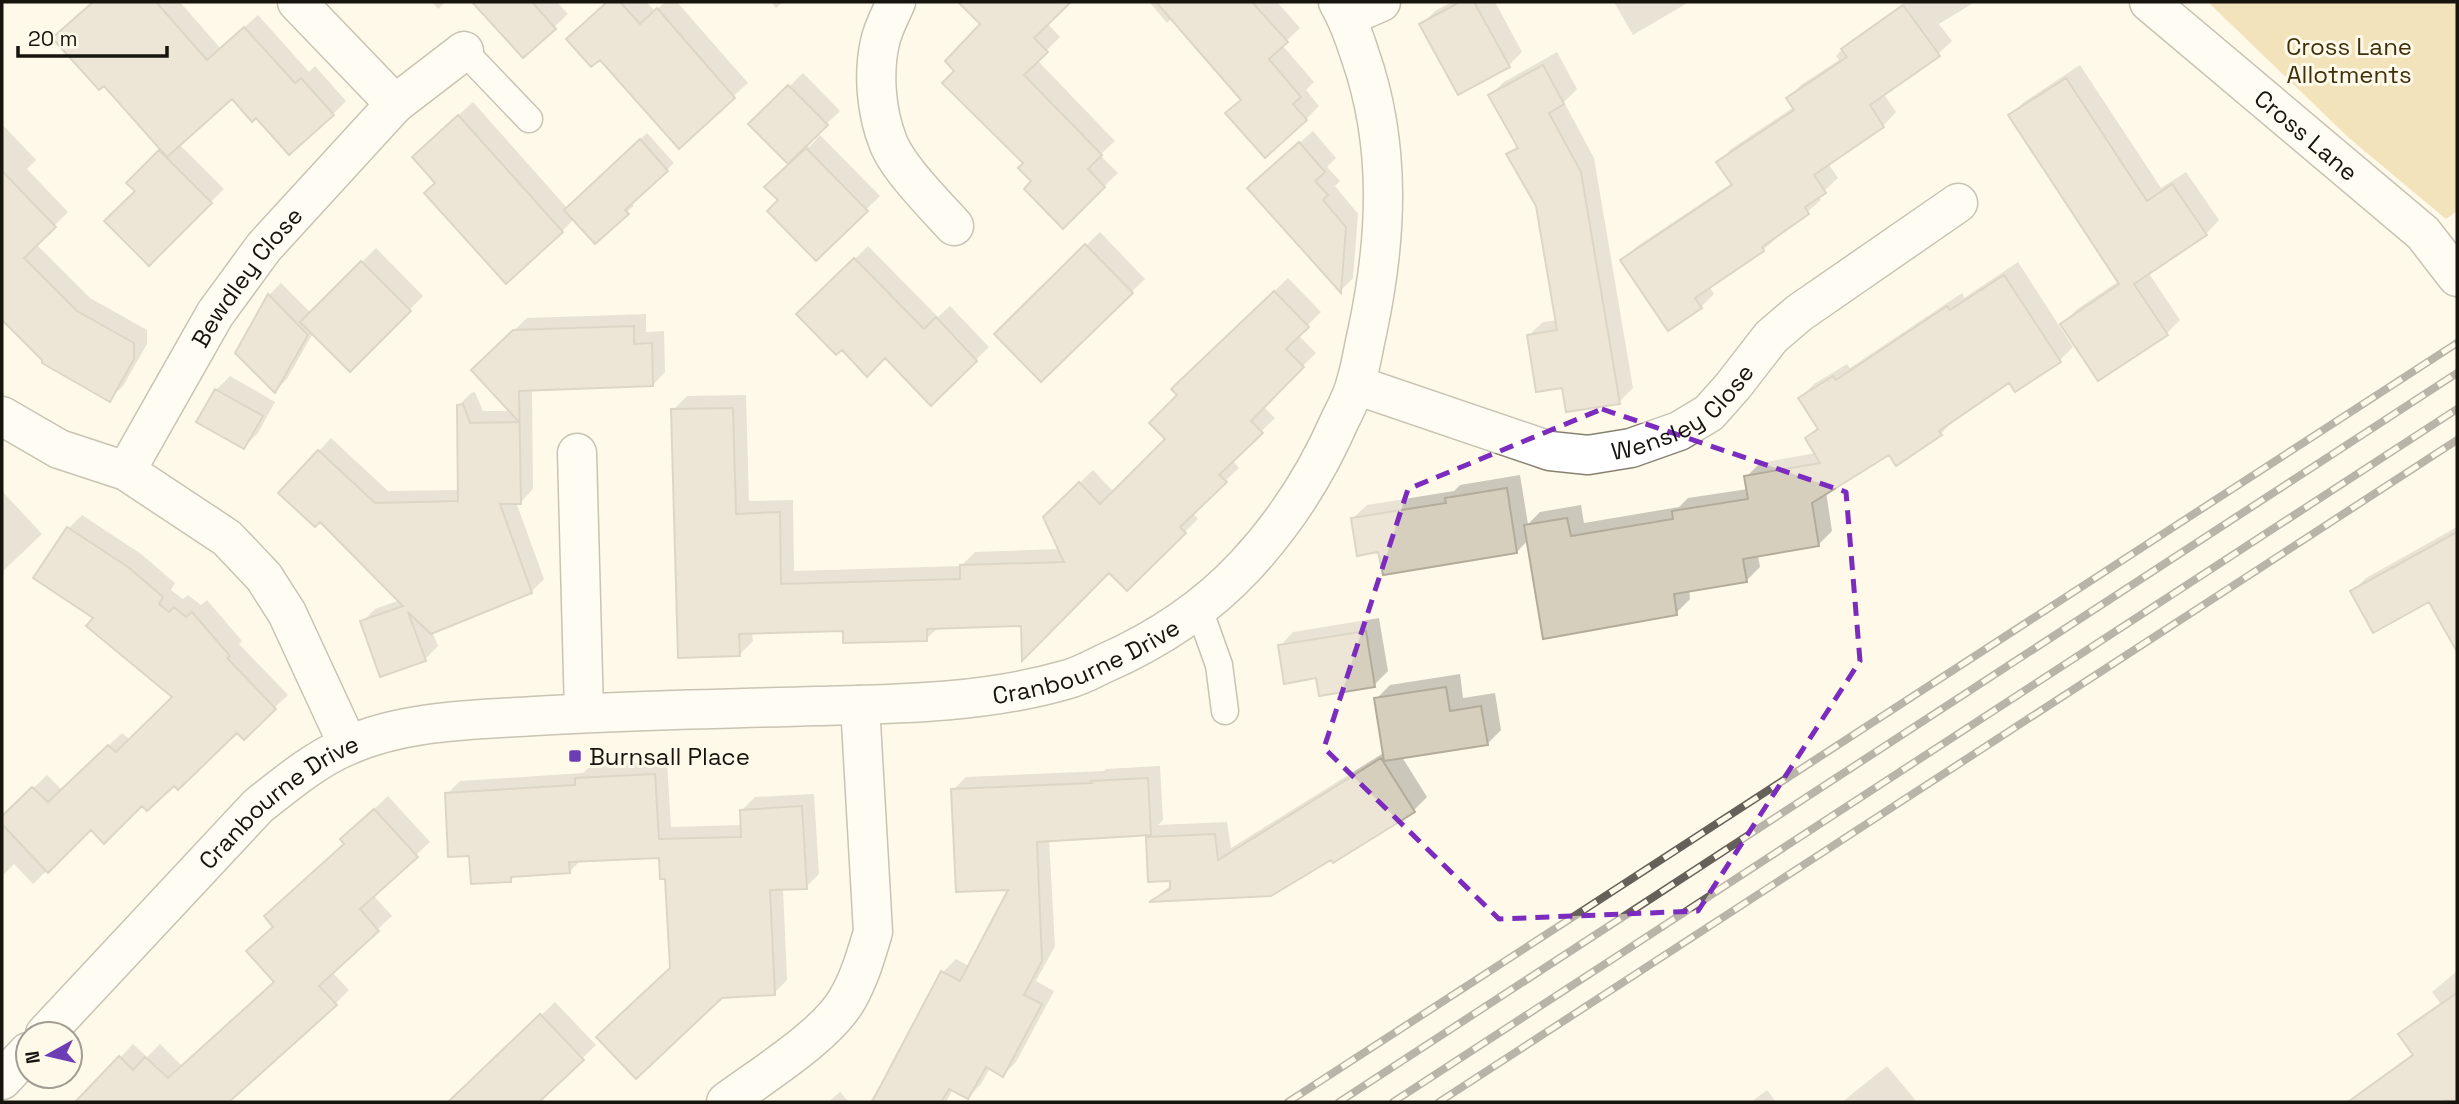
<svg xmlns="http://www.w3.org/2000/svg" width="2459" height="1104" viewBox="0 0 2459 1104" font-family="'Space Grotesk',sans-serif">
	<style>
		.green { fill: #e4c784 }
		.shadow { fill: #0003 }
		.building { fill: #d7cfbe; stroke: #b3ac9b; stroke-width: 2 }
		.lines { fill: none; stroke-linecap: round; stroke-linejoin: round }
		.lane-casing { stroke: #888172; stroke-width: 29 }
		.street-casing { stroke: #888172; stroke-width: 41 }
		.lane { stroke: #fff; stroke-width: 26 }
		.street { stroke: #fff; stroke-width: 38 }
		.rail-casing { stroke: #656158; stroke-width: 8 }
		.rail { stroke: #fff9ea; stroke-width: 5; stroke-dasharray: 16; stroke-linecap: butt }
		.marked { fill: none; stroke: #7b2cbf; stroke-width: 5; stroke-dasharray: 14 9; stroke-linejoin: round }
		.poi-dot { fill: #6c3db5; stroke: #fff9ea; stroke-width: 2.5 }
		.labels { text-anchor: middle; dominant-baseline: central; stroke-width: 6; stroke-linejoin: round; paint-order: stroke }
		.park-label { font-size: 24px; fill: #3f300b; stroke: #fff9ea }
		.street-label { font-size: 24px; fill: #17140e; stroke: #fff9ea }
		.poi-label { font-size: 24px; fill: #17140e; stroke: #fff9ea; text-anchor: start }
	</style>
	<rect width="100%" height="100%" fill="#fff9ea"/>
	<path class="green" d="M 2208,2 L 2457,2 L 2457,211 L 2446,219 L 2349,138 Z"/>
	<path class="shadow" d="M 93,2 L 180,2 L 221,49 L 258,15 L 309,72 L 315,66 L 346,101 L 333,114 L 256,116 L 232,96 L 179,144 L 224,189 L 149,264 L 137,191 L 129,183 L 162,150 L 67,25 Z
		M 432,2 L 446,2 L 438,9 Z
		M 475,2 L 557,2 L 568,14 L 523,56 Z
		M 608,2 L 646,2 L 655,11 L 665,2 L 677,2 L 748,83 L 679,146 L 582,25 Z
		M 771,2 L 783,2 L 776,8 Z
		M 969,2 L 1064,2 L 1066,4 L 1047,23 L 1060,37 L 1037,60 L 1115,141 L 1100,155 L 1118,173 L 1063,226 L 1034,181 L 1025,163 L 957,71 L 983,24 L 965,6 Z
		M 1149,2 L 1277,2 L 1300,28 L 1282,45 L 1314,82 L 1306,90 L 1319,106 L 1306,119 L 1242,99 L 1172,18 L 1167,23 Z
		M 1452,2 L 1495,2 L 1522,52 L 1509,65 L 1421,25 L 1435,11 Z
		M 1614,2 L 1689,2 L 1633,35 Z
		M 1906,2 L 1975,2 L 1939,24 L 1952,41 L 1938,54 L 1883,93 L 1896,112 L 1883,126 L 1828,163 L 1838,178 L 1819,196 L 1821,200 L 1763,250 L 1709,286 L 1714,294 L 1701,307 L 1669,329 L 1623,260 L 1636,247 L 1732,183 L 1718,163 L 1731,149 L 1794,107 L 1788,98 L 1801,85 L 1839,60 L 1836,56 L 1849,42 Z
		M 1557,52 L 1577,89 L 1564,102 L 1594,158 L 1633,388 L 1619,402 L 1563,386 L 1529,335 L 1543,322 L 1557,320 L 1537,206 L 1508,155 L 1518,145 L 1490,95 L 1504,82 Z
		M 2080,65 L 2161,188 L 2186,172 L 2219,220 L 2206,234 L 2148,272 L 2180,320 L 2166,334 L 2063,324 L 2076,310 L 2119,281 L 2010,115 L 2024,102 Z
		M 803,73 L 840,111 L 806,144 L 809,147 L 820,135 L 880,196 L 816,258 L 780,200 L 790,164 L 751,124 Z
		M 473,102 L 568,209 L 647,133 L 674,163 L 631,203 L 634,206 L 627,212 L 574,219 L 562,231 L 437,182 L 428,143 Z
		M 2,124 L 36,160 L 27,169 L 68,212 L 36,244 L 90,298 L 147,330 L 147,344 L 123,386 L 109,399 L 50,366 L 2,318 Z
		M 1313,131 L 1336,158 L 1327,167 L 1340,181 L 1335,186 L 1358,214 L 1353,278 L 1341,290 L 1263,175 Z
		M 1100,232 L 1145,279 L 1041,380 L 996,334 Z
		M 868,246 L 938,317 L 950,306 L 989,347 L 932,403 L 885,356 L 842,347 L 799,314 Z
		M 376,248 L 423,296 L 350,370 L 313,333 L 287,379 L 275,391 L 269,295 L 281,283 L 311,313 Z
		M 2018,262 L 2073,347 L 2060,360 L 2010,381 L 1954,419 L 1941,434 L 1889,453 L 1826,492 L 1832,531 L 1818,545 L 1758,555 L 1760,567 L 1746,581 L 1689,590 L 1690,599 L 1676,613 L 1528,540 L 1517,552 L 1380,550 L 1353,518 L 1367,505 L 1454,491 L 1460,485 L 1520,475 L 1528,524 L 1540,512 L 1581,505 L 1584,523 L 1679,507 L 1688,498 L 1748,489 L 1746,477 L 1760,463 L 1816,453 L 1807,438 L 1818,427 L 1800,398 L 1814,384 L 1847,364 L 1850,368 L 1962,293 L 1964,298 Z
		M 1288,278 L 1321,312 L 1298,335 L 1316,353 L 1263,406 L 1275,418 L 1232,460 L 1239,468 L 1192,512 L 1198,519 L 1127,589 L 1109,571 L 1023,624 L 939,627 L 926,639 L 844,630 L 752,632 L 753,641 L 739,655 L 673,410 L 687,396 L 746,395 L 749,501 L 793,500 L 794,571 L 961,566 L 975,552 L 1060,549 L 1045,517 L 1093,470 L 1114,492 L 1167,439 L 1180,395 L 1173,389 Z
		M 646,314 L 646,332 L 664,331 L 665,372 L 653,385 L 532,389 L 533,489 L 521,502 L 516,502 L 544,579 L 531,592 L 432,631 L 438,646 L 425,659 L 362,622 L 375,609 L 400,600 L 319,451 L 331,438 L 388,491 L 460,490 L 458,406 L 471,393 L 475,392 L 483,411 L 511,411 L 473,370 L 527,318 Z
		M 230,376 L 275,402 L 258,433 L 244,447 L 216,390 Z
		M 2,491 L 42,534 L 2,572 Z
		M 82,515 L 141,554 L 175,583 L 171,590 L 183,599 L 188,595 L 201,605 L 207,600 L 242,641 L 239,644 L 288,695 L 244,737 L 237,731 L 174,783 L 143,804 L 91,828 L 33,884 L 14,864 L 2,876 L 2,818 L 47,775 L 62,790 L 122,733 L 130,740 L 174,697 L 96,618 L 35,577 L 69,528 Z
		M 2457,527 L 2457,624 L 2447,629 L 2430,599 L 2352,592 L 2366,578 Z
		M 1379,618 L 1388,671 L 1374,685 L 1318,676 L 1280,646 L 1293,632 Z
		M 1460,674 L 1463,698 L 1495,693 L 1501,730 L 1487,744 L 1402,757 L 1427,797 L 1414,810 L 1332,857 L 1153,900 L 1171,885 L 1171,880 L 1148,838 L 1152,833 L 1049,839 L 1055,946 L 1036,981 L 1054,991 L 1016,1062 L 1003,1075 L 990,1068 L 981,1084 L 968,1097 L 953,1089 L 946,1102 L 870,1102 L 908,1038 L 943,972 L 956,959 L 969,966 L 1011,888 L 953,790 L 966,777 L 1104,771 L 1106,769 L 1160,766 L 1163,820 L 1158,825 L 1227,822 L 1231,848 L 1385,752 L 1376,699 L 1390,685 Z
		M 667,761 L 671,827 L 742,825 L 742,810 L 755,797 L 814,794 L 819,874 L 806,887 L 783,888 L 787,980 L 774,993 L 721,996 L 671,967 L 667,877 L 660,856 L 581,860 L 569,872 L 516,875 L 510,881 L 471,854 L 447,794 L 460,781 L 583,773 L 590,766 Z
		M 388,796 L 430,842 L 373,895 L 392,916 L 332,972 L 349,990 L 335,1004 L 227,1102 L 78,1102 L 133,1044 L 147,1057 L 160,1044 L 182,1066 L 275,981 L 274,926 L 346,843 L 356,826 Z
		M 2457,971 L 2457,1090 L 2440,1102 L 2351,1102 L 2364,1089 L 2414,1053 L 2400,1035 L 2413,1022 L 2440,1003 L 2432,992 Z
		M 555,1002 L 596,1045 L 537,1102 L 450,1102 Z
		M 1887,1066 L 1917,1102 L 1842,1102 Z
		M 1767,1090 L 1776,1102 L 1751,1102 Z
		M 840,1092 L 849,1102 L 828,1102 Z"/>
	<path class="building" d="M 93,2 L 156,2 L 207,60 L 244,27 L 295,83 L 301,78 L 334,115 L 289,155 L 256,118 L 252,122 L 232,99 L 167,157 L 104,86 L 99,90 L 52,38 Z
		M 472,2 L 532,2 L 556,29 L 523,58 Z
		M 607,2 L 620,2 L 640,24 L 657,8 L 735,98 L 679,149 L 600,60 L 591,67 L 566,39 Z
		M 958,2 L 1071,2 L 1034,38 L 1048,52 L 1024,75 L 1102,155 L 1088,169 L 1105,187 L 1063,229 L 1024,189 L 1031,181 L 1018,168 L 1023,163 L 942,83 L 954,71 L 945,61 L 980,24 Z
		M 1156,2 L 1252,2 L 1288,42 L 1269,59 L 1301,97 L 1293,104 L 1307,120 L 1265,158 L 1225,113 L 1241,100 Z
		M 1460,2 L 1474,2 L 1510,67 L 1458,95 L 1419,24 Z
		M 1903,5 L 1940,56 L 1870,105 L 1884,127 L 1814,175 L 1826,193 L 1805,207 L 1809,214 L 1762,247 L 1764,251 L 1695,298 L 1702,308 L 1668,331 L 1620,260 L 1732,185 L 1716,162 L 1794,110 L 1786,98 L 1847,57 L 1841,49 Z
		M 1543,65 L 1564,104 L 1549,113 L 1581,172 L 1620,404 L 1566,412 L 1562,388 L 1536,392 L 1527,335 L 1557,330 L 1536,206 L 1506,154 L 1518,148 L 1488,95 Z
		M 2066,78 L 2147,201 L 2172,184 L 2207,235 L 2134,284 L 2168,335 L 2098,381 L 2060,324 L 2119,284 L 2008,115 Z
		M 788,85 L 828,125 L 788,164 L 748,124 Z
		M 458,115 L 563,232 L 506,284 L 424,193 L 435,183 L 412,157 Z
		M 640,139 L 668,171 L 625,210 L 629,214 L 595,244 L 564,210 Z
		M 1299,142 L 1325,172 L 1315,181 L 1328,195 L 1323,200 L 1346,227 L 1341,293 L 1247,188 Z
		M 806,148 L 868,211 L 816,261 L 767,211 L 778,200 L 764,187 Z
		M 159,150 L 212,203 L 149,266 L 104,221 L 135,191 L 126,183 Z
		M 2,171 L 56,227 L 24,258 L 77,311 L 134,343 L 134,359 L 110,402 L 42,363 L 42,360 L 2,320 Z
		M 1085,244 L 1133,293 L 1041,382 L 994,334 Z
		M 854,258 L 924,329 L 936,317 L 977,361 L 931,406 L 885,358 L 867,377 L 842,350 L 836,355 L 796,314 Z
		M 361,261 L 411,311 L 350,372 L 300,322 Z
		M 2004,275 L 2061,362 L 2015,392 L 2009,383 L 1939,431 L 1942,435 L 1896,466 L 1889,455 L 1812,503 L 1819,546 L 1743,559 L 1747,582 L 1674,594 L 1677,615 L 1543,639 L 1524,525 L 1567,518 L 1571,536 L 1673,519 L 1672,511 L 1748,499 L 1744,476 L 1820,463 L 1805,438 L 1818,429 L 1798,398 L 1833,376 L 1836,380 L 1947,306 L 1950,310 Z
		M 1274,291 L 1309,327 L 1286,349 L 1304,367 L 1251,421 L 1263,433 L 1219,475 L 1227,482 L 1180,527 L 1186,533 L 1127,591 L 1109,573 L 1022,661 L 1021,626 L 927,629 L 927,641 L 843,643 L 843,631 L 739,634 L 740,656 L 678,658 L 671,409 L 733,408 L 736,514 L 780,512 L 781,584 L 960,579 L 960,565 L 1064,562 L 1043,517 L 1079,482 L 1100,504 L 1165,439 L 1149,423 L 1177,395 L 1171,389 Z
		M 268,294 L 308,335 L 275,393 L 235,353 Z
		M 634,326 L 634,344 L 652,343 L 653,386 L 519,391 L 521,504 L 500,504 L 532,593 L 431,634 L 408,612 L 426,661 L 380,677 L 360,621 L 403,606 L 320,522 L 315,527 L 278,493 L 318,450 L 375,503 L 458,501 L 457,405 L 463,404 L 470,423 L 519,422 L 471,370 L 513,330 Z
		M 215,389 L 263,416 L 244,449 L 196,422 Z
		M 1507,488 L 1517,553 L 1383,575 L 1378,552 L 1357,556 L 1351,518 L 1446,503 L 1445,498 Z
		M 67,527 L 128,567 L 163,597 L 159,604 L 169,612 L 174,607 L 186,617 L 192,612 L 230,656 L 227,658 L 276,709 L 244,740 L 237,733 L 178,790 L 174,786 L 147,811 L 142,806 L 104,844 L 91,830 L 48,873 L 2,824 L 2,816 L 32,787 L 48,802 L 108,745 L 116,752 L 172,697 L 86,626 L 93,618 L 33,578 Z
		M 2457,532 L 2457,652 L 2429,602 L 2373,633 L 2350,591 Z
		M 1366,631 L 1375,687 L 1319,696 L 1316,678 L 1284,684 L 1278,645 Z
		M 1446,687 L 1450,711 L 1481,706 L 1488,745 L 1384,761 L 1374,698 Z
		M 1381,758 L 1415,812 L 1333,863 L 1331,860 L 1271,896 L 1149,902 L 1170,889 L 1170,881 L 1148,882 L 1146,837 L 1215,834 L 1218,860 Z
		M 655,774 L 659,839 L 741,837 L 740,810 L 802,806 L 807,889 L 770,890 L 775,995 L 722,998 L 636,1079 L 596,1037 L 670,968 L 665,879 L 660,879 L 659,858 L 569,862 L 570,873 L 511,877 L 511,882 L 471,884 L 469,856 L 448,857 L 445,793 L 575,785 L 575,778 Z
		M 1148,778 L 1151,835 L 1037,842 L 1042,961 L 1024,995 L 1042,1004 L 1003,1077 L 986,1067 L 968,1099 L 949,1089 L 941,1102 L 872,1102 L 941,971 L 960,981 L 1008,890 L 956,892 L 951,789 L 1092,783 L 1091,781 Z
		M 374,809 L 418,857 L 360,909 L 379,931 L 319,986 L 337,1005 L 229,1102 L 75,1102 L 119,1056 L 133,1070 L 145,1057 L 168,1078 L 274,982 L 246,951 L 273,927 L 264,916 L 344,844 L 340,839 Z
		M 2457,993 L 2457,1102 L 2446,1100 L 2443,1102 L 2348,1102 L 2413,1055 L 2398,1034 Z
		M 540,1014 L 584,1060 L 539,1102 L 448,1102 Z"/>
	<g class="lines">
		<g class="lane-casing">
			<path id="lane" d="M 464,51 L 529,119
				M 1199,609 L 1219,665 L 1225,711"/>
		</g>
		<g class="street-casing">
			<g id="street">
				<path d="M 297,2 L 395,104"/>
				<path d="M 896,2 C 891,14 883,28 880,42 C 873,73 876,112 888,142 C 897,167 935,205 954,226"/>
				<path id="s1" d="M 2149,2 L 2423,233 L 2457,277"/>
				<path d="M 1347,17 L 1381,2"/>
				<path id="s2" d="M 1356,385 L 1550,451 L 1588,455 L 1631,448 L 1679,431 L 1709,413 L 1733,386 L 1771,337 L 1799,313 L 1958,203"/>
				<path d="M 2,416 L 59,449 L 126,471 L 227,538 L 264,577 L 287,613 L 348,745"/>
				<path d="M 577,453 L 584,713"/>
				<path id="s3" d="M 126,471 L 215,314 L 264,247 L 395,104 L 464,51"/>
				<path id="s4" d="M 45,1034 L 258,806 C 286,784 314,760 347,746 C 405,720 473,720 535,716 C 629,710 723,709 818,706 C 900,704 985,703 1065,680 C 1078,677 1091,670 1103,664 C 1158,640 1205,609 1245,566 C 1286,522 1316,475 1340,420 C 1346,408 1353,395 1356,382 C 1361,366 1363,350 1367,333 C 1387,240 1392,146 1360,55 C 1354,36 1348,19 1338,2"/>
				<path d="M 2,1080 L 28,1052"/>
				<path d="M 726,1102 C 761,1076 828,1035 848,998 C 860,977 866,955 873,932 L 860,705"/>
			</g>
		</g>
		<use href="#lane" class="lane"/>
		<use href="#street" class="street"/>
		<g class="rail-casing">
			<path id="rail" d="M 1288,1102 L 2457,343
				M 1339,1102 L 2457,373
				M 1393,1102 L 2457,409
				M 1439,1102 L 2457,440"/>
		</g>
		<use href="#rail" class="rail"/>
	</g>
	<path d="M0 0H2459V1104H0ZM 1602,409 L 1846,492 L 1860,661 L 1698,911 L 1499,919 L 1324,748 L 1408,489 Z" fill="#fff9ea" fill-opacity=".55" fill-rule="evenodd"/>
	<path class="marked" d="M 1602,409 L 1846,492 L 1860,661 L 1698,911 L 1499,919 L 1324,748 L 1408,489 Z"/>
	<rect class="poi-dot" x="568" y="749" width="14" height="14" rx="3.5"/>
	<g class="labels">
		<g class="park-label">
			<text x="2349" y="46">Cross Lane<tspan x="2349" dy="28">Allotments</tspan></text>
		</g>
		<g class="street-label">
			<text stroke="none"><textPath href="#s1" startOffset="206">Cross Lane</textPath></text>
			<text stroke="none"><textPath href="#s3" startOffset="229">Bewdley Close</textPath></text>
			<text stroke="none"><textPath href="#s2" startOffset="350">Wensley Close</textPath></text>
			<text stroke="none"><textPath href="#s4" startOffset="1169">Cranbourne Drive</textPath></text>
			<text stroke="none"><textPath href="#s4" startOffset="331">Cranbourne Drive</textPath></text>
		</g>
		<g class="poi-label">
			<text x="589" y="756">Burnsall Place</text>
		</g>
	</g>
	<rect width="2459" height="1104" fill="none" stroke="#17140e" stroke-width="7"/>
	<g transform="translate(49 1055) rotate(262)"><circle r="33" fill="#fff9ea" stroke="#a29d92" stroke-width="2"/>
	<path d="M0-5L12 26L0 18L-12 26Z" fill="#6c3db5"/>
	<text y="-10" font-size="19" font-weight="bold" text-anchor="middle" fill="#17140e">N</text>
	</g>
	<path d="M18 46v10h149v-10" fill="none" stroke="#17140e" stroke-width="3.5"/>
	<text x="28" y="46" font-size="21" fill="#17140e" stroke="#fff9ea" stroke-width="5" paint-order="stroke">20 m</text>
</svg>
